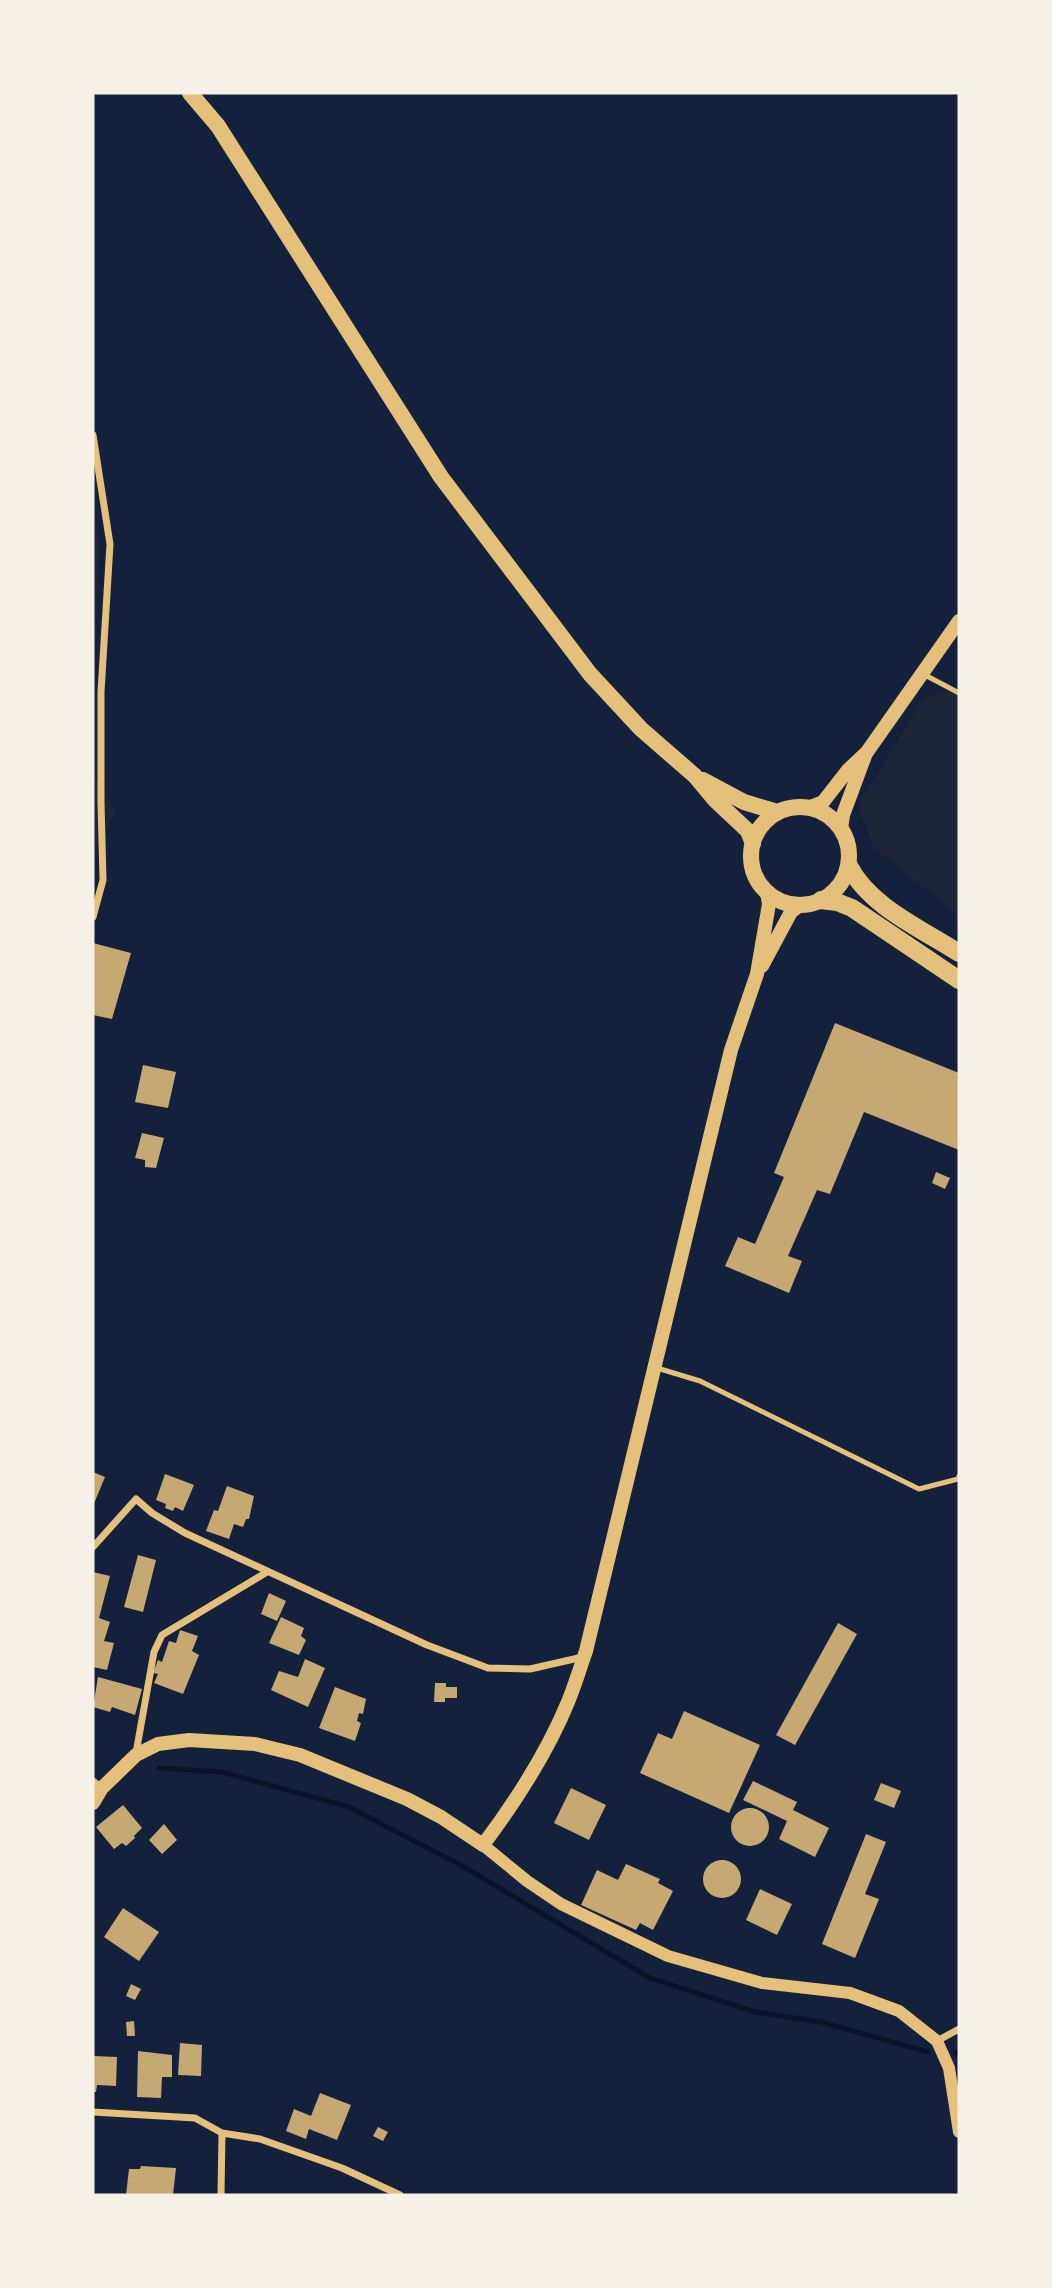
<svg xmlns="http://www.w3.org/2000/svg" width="1052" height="2288" viewBox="0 0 1052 2288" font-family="Montserrat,sans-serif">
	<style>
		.green { fill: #1d2539 }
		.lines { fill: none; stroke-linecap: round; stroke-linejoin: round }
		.stream { stroke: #0b132b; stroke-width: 5 }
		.building { fill: #c6a872 }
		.service { stroke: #e5c07b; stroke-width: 5 }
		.minor { stroke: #e5c07b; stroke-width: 7 }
		.tertiary { stroke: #e5c07b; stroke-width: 12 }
		.secondary { stroke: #e5c07b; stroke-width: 14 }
		.primary { stroke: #e5c07b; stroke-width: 16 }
		.motorway { stroke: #e5c07b; stroke-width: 18 }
	</style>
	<rect width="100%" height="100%" fill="#14213d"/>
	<path class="green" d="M 93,500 L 99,542 L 93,711 Z
		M 959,686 L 959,915 L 874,848 L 858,806 L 924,698 Z
		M 93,775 L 116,812 L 93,853 Z"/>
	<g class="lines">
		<path class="stream" d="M 159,1768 L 222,1772 L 349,1807 L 466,1868 L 650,1978 L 755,2012 L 821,2022 L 928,2052
			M 956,2053 L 959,2051"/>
	</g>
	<path class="building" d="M 93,943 L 131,953 L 112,1019 L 93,1015 Z
		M 835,1023 L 959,1073 L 959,1150 L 864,1112 L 830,1194 L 817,1190 L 788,1256 L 802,1261 L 789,1293 L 725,1266 L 738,1237 L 755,1244 L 784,1177 L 774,1173 Z
		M 143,1065 L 176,1072 L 168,1108 L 135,1102 Z
		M 142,1133 L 164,1138 L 156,1168 L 145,1167 L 145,1160 L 135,1158 Z
		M 936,1172 L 950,1178 L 945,1189 L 932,1183 Z
		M 93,1472 L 105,1477 L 93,1506 Z
		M 165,1474 L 194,1485 L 183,1511 L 175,1507 L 173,1511 L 165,1508 L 166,1504 L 156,1500 Z
		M 227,1486 L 254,1496 L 249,1519 L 246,1519 L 243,1527 L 234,1524 L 229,1539 L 206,1531 L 214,1510 L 218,1511 Z
		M 138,1555 L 156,1560 L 143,1612 L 124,1607 Z
		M 93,1572 L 110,1576 L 99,1618 L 110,1622 L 104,1641 L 114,1643 L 107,1670 L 93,1667 Z
		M 269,1593 L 286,1601 L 277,1621 L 261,1614 Z
		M 281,1617 L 304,1628 L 301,1636 L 306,1640 L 299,1655 L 269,1643 Z
		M 838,1623 L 857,1634 L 795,1745 L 776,1735 Z
		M 180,1630 L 198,1636 L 192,1651 L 199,1655 L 183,1694 L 154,1683 L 158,1674 L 153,1673 L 158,1660 L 162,1662 L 169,1641 L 176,1643 Z
		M 305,1659 L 325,1668 L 308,1707 L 271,1690 L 279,1671 L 298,1677 Z
		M 98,1677 L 142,1689 L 135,1715 L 112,1707 L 110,1712 L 93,1707 Z
		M 435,1683 L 446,1683 L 446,1687 L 457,1687 L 457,1698 L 445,1698 L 445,1702 L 434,1702 Z
		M 335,1687 L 366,1699 L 363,1714 L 359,1713 L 357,1721 L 361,1723 L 355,1741 L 319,1728 Z
		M 684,1711 L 760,1745 L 729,1813 L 640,1773 L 658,1733 L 672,1739 Z
		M 753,1781 L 797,1802 L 793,1810 L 829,1828 L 815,1857 L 779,1839 L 787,1821 L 743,1800 Z
		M 881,1783 L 901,1791 L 894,1808 L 874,1800 Z
		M 571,1788 L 606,1805 L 589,1840 L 554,1823 Z
		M 123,1805 L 142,1828 L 134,1836 L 135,1838 L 126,1846 L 122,1843 L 114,1849 L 96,1827 Z
		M731 1827a19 19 0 1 1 38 0a19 19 0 1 1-38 0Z
		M 164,1824 L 177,1840 L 162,1854 L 149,1840 Z
		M 866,1834 L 886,1842 L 865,1894 L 879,1899 L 855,1958 L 822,1944 Z
		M703 1879a19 19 0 1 1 38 0a19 19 0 1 1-38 0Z
		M 626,1864 L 660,1879 L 658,1883 L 673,1891 L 653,1930 L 640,1923 L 636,1930 L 581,1905 L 597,1870 L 618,1880 Z
		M 760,1889 L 792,1904 L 777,1935 L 746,1920 Z
		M 123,1908 L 159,1932 L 139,1961 L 104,1937 Z
		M 131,1984 L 141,1989 L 135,2000 L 126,1996 Z
		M 134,2021 L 135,2036 L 127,2036 L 126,2022 Z
		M 180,2043 L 202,2045 L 201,2076 L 178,2075 Z
		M 138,2051 L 172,2055 L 172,2077 L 162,2077 L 161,2098 L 137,2097 Z
		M 93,2056 L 117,2057 L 116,2086 L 97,2085 L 96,2092 L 93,2092 Z
		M 320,2093 L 351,2105 L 337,2140 L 309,2129 L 306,2139 L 286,2131 L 294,2109 L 311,2116 Z
		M 378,2127 L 388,2132 L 383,2141 L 373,2136 Z
		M 141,2166 L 176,2168 L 173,2195 L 126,2195 L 129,2169 L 140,2169 Z"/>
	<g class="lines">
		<path class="service" d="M 925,675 L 959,693
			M 657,1368 L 700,1381 L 919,1489 L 958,1479 L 959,1476"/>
		<path class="minor" d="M 93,435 L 110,544 L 101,692 L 101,802 L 103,880 L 93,917
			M 93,1547 L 136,1499 L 152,1513 L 185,1533 L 427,1645 L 488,1668 L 530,1669 L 583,1657
			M 136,1753 L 154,1652 L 162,1635 L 267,1572
			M 93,1781 L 102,1788
			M 937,2041 L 959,2029
			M 93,2112 L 195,2118 L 222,2133 L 221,2195
			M 222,2133 L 260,2139 L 342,2168 L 400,2195"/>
		<path class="tertiary" d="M 483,1845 L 527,1881 L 561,1904 L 668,1956 L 762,1983 L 850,1993 L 899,2011 L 937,2041 L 949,2068 L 959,2132"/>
		<path class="secondary" d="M 808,808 L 823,802 L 848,770 L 867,752 L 959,621
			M 841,829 L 843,815 L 866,753
			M 762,966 L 791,912 L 800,905
			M 93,1803 L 102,1788 L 136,1755 L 158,1744 L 189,1740 L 255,1744 L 300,1755 L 407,1799 L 441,1817 L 483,1845 C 516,1801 547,1753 568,1702 C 575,1685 580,1668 586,1651 L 731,1050 L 757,974 L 769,904 L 767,892"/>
		<path class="primary" d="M 190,93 L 218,126 L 441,477 L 590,674 L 641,729 L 695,776 L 715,800 L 748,831 L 753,844
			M 703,780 L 744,802 L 777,812
			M751 856a49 49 0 1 1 98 0a49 49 0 1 1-98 0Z"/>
		<path class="motorway" d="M 849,866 C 869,906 922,929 959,953
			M 821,900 L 837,902 L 852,908 L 959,980"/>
	</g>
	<rect width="1052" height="2288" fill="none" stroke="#f6f1e7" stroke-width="189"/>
</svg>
